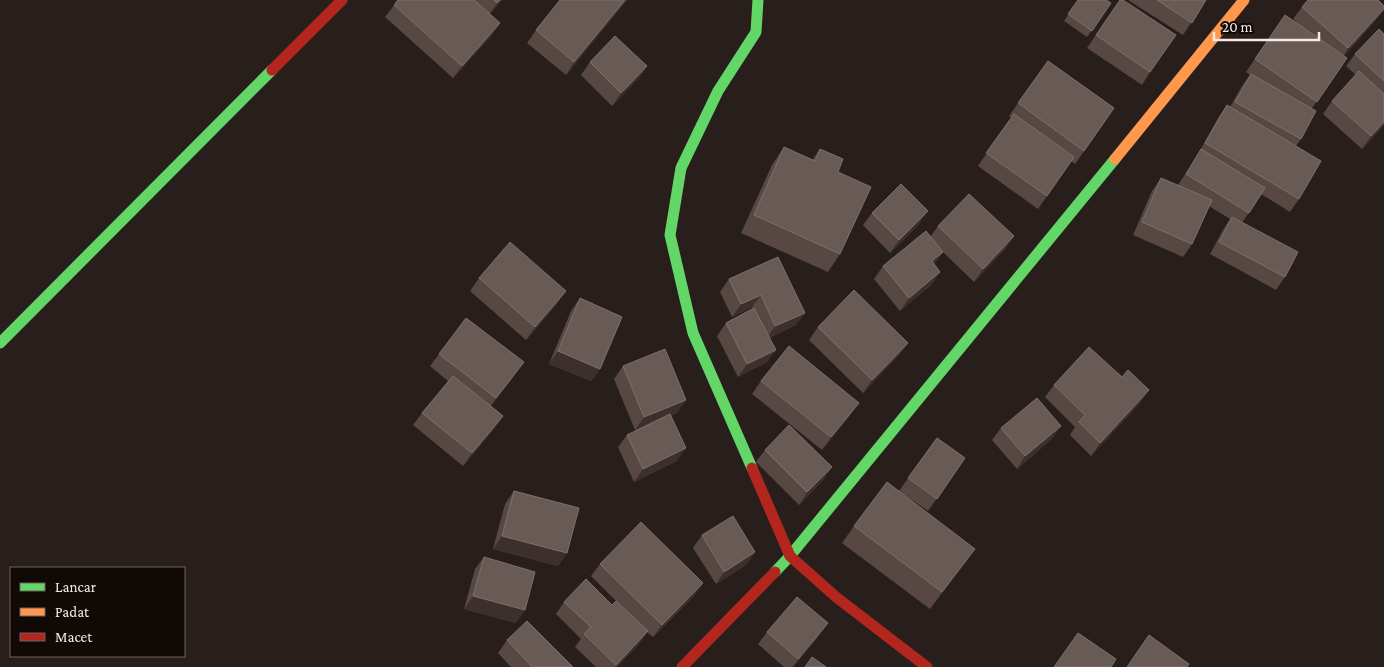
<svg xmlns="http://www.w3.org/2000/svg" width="1384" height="667" viewBox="0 0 1384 667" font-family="'Crimson Pro',serif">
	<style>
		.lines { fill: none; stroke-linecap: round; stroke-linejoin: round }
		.fast { stroke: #63d668; stroke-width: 11 }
		.slow { stroke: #ff974d; stroke-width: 11 }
		.jam { stroke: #b3261e; stroke-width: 11 }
		.wall { fill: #574843 }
		.shaded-wall { fill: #3d302c }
		.building { fill: #685a55; stroke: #7e706c }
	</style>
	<rect width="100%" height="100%" fill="#281f1c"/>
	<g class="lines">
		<path class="fast" d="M 0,343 L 272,70
			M 752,468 L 693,333 L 670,235 L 681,168 L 718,91 L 756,32 L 758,0
			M 775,572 L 790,556 L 1115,159"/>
		<path class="slow" d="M 1115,159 L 1244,0"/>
		<path class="jam" d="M 272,70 L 342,0
			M 752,468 L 790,556 L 836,597 L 927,667
			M 682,667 L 775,572"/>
	</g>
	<path class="wall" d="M 398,0 L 502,0 L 490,14 L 500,23 L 491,36 L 453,78 L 385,17 Z
		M 560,0 L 627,0 L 566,75 L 527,43 L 536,30 Z
		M 1078,0 L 1111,3 L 1087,37 L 1064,21 Z
		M 1120,0 L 1150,72 L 1142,85 L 1087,48 Z
		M 1128,0 L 1206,0 L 1183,35 Z
		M 1302,7 L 1376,20 L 1344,56 L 1347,58 L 1312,108 L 1301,139 L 1296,146 L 1299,199 L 1290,212 L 1261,194 L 1242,223 L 1285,277 L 1276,290 L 1210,254 L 1223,230 L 1230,219 L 1209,206 L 1192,244 L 1183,257 L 1133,235 L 1152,191 L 1161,178 L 1178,185 L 1197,156 L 1218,118 L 1227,105 L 1230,107 L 1242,86 L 1250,75 L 1246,72 L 1285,15 L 1301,26 L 1293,19 Z
		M 1384,34 L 1384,125 L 1362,149 L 1323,114 L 1332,101 L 1356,75 L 1346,66 L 1355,54 Z
		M 1048,61 L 1114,108 L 1075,164 L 1071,161 L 1038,209 L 978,166 L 1011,118 L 1009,116 Z
		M 590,62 L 647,66 L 638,79 L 612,106 L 581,75 Z
		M 784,147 L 812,160 L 820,149 L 838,172 L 840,254 L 828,272 L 741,233 L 772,165 Z
		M 872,213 L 919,224 L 890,253 L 863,225 Z
		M 938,226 L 1014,236 L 1005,249 L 974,282 L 943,252 L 934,264 L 940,272 L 931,285 L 900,311 L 874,279 L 883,266 L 931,236 Z
		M 778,257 L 796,325 L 769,338 L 767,362 L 738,377 L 717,336 L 726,323 L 753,309 L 752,307 L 732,317 L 720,292 L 729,279 Z
		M 479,278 L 557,304 L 526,340 L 470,291 Z
		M 580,298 L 600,369 L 591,381 L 549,364 L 571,311 Z
		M 818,327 L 908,343 L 899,355 L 863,393 L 809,340 Z
		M 439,354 L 524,362 L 491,406 L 503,416 L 494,429 L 463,466 L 413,425 L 422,413 L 448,381 L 430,366 Z
		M 623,366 L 677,413 L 670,416 L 677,461 L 634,482 L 618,447 L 627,435 L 644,427 L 635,430 L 614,379 Z
		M 761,381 L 850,415 L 822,450 L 752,394 Z
		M 1054,385 L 1140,403 L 1091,456 L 1070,435 L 1075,427 L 1045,397 Z
		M 1001,428 L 1052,439 L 1017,469 L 992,440 Z
		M 937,438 L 965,458 L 928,511 L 899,491 Z
		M 765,450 L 832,467 L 823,480 L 799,505 L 756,462 Z
		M 514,491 L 567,553 L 558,566 L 493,549 L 505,504 Z
		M 854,526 L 962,566 L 930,609 L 842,543 Z
		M 702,535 L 755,552 L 746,565 L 716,584 L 693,548 Z
		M 484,557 L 516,623 L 464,609 L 475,569 Z
		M 600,564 L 703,583 L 694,596 L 653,637 L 647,632 L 639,644 L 617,667 L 596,667 L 575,647 L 581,639 L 556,614 L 564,602 L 612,605 L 616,601 L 591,576 Z
		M 767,632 L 819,636 L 793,667 L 784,667 L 758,644 Z
		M 507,640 L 573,667 L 511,667 L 498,653 Z"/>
	<path class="shaded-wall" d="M 500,0 L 502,0 L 488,16 L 497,3 Z
		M 625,0 L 627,0 L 566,75 L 574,62 Z
		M 1384,9 L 1376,20 L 1340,61 L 1348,48 Z
		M 500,23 L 491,36 L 453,78 L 462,66 Z
		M 647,66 L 638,79 L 612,106 L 621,93 Z
		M 1384,122 L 1384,125 L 1362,149 L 1371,136 Z
		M 928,211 L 919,224 L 890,253 L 899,240 Z
		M 1014,236 L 1005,249 L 974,282 L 983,269 Z
		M 943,252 L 934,264 L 932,261 Z
		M 940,272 L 931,285 L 900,311 L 909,298 Z
		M 566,291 L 557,304 L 526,340 L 535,327 Z
		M 761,295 L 752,307 L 732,317 L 741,304 Z
		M 805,313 L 796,325 L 766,339 L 775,326 Z
		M 908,343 L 899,355 L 863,393 L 872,380 Z
		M 776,350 L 767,362 L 738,377 L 747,364 Z
		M 558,351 L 600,369 L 591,381 L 549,364 Z
		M 524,362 L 515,375 L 487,411 L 496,398 Z
		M 1149,390 L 1140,403 L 1091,456 L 1100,443 Z
		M 686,400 L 677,413 L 635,430 L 644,417 Z
		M 859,403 L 850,415 L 822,450 L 831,437 Z
		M 503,416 L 494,429 L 463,466 L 472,453 Z
		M 1061,426 L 1052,439 L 1017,469 L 1025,456 Z
		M 686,448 L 677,461 L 634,482 L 643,469 Z
		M 832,467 L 823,480 L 799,505 L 807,492 Z
		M 502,536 L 567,553 L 558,566 L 493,549 Z
		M 755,552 L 746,565 L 716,584 L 724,572 Z
		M 703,583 L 694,596 L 653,637 L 662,625 Z
		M 473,596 L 525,610 L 516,623 L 464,609 Z
		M 828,623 L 819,636 L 792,667 L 798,659 Z
		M 648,631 L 639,644 L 617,667 L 615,667 Z"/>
	<path class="building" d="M 398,0 L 474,0 L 500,23 L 462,66 L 394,5 Z
		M 494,0 L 500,0 L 497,3 Z
		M 560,0 L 625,0 L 574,62 L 536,30 Z
		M 1078,0 L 1106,0 L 1111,3 L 1092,31 L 1068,14 Z
		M 1120,0 L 1123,0 L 1176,35 L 1150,72 L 1096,35 Z
		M 1157,0 L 1206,0 L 1192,23 Z
		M 1308,0 L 1378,0 L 1384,6 L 1384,9 L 1348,48 L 1302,7 Z
		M 1285,15 L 1347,58 L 1317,102 L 1255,59 Z
		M 1379,29 L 1384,34 L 1384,81 L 1355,54 Z
		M 615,36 L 647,66 L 621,93 L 590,62 Z
		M 1048,61 L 1114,108 L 1084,151 L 1018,103 Z
		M 1359,71 L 1384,94 L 1384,122 L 1371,136 L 1332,101 Z
		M 1251,74 L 1316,111 L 1301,139 L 1235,102 Z
		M 1227,105 L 1321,161 L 1299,199 L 1205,143 Z
		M 1014,114 L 1074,157 L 1047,196 L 986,153 Z
		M 784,147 L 815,161 L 820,149 L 843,159 L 838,172 L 871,187 L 840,254 L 754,215 Z
		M 1201,149 L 1265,188 L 1249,213 L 1186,174 Z
		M 1161,178 L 1212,200 L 1192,244 L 1142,222 Z
		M 901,184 L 928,211 L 899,240 L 872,213 Z
		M 969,194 L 1014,236 L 983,269 L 938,226 Z
		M 1232,217 L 1298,252 L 1285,277 L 1219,242 Z
		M 926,231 L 943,252 L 932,261 L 940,272 L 909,298 L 883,266 Z
		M 510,242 L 566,291 L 535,327 L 479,278 Z
		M 778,257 L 805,313 L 775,326 L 761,295 L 741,304 L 729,279 Z
		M 854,290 L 908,343 L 872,380 L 818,327 Z
		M 580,298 L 622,317 L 600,369 L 558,351 Z
		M 754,308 L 776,350 L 747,364 L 726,323 Z
		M 466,318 L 524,362 L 496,398 L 439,354 Z
		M 789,346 L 859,403 L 831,437 L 761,381 Z
		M 1089,347 L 1122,377 L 1128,370 L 1149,390 L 1100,443 L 1079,422 L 1085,415 L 1054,385 Z
		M 665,349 L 686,400 L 644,417 L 623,366 Z
		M 453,376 L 503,416 L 472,453 L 422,413 Z
		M 1037,398 L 1061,426 L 1025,456 L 1001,428 Z
		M 670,414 L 686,448 L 643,469 L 627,435 Z
		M 789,425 L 832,467 L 807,492 L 765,450 Z
		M 937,438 L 965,458 L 937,499 L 908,478 Z
		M 887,482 L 975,549 L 942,592 L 854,526 Z
		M 514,491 L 579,508 L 567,553 L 502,536 Z
		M 733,516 L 755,552 L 724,572 L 702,535 Z
		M 641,522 L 703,583 L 662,625 L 600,564 Z
		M 484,557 L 535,572 L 525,610 L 473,596 Z
		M 586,579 L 612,605 L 616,601 L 648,631 L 616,665 L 584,634 L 591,627 L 564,602 Z
		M 797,597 L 828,623 L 798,659 L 767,632 Z
		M 527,621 L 573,667 L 532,667 L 507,640 Z
		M 1078,633 L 1116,659 L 1111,667 L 1054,667 Z
		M 1149,635 L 1189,664 L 1187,667 L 1127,667 Z
		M 812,657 L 826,667 L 805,667 Z"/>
	<rect x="10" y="567" width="175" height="90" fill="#100906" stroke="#6c6360"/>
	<rect x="20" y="583" width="25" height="8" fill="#63d668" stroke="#6c6360"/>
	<text x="55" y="592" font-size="15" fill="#f6eae6">Lancar</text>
	<rect x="20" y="608" width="25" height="8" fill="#ff974d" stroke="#6c6360"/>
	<text x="55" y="617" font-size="15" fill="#f6eae6">Padat</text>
	<rect x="20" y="633" width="25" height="8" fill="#b3261e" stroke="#6c6360"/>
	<text x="55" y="642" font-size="15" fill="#f6eae6">Macet</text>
	<path d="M1214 32v8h105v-8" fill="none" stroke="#f6eae6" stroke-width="2.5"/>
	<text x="1222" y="32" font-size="15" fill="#f6eae6" stroke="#100906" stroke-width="4" paint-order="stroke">20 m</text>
</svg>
